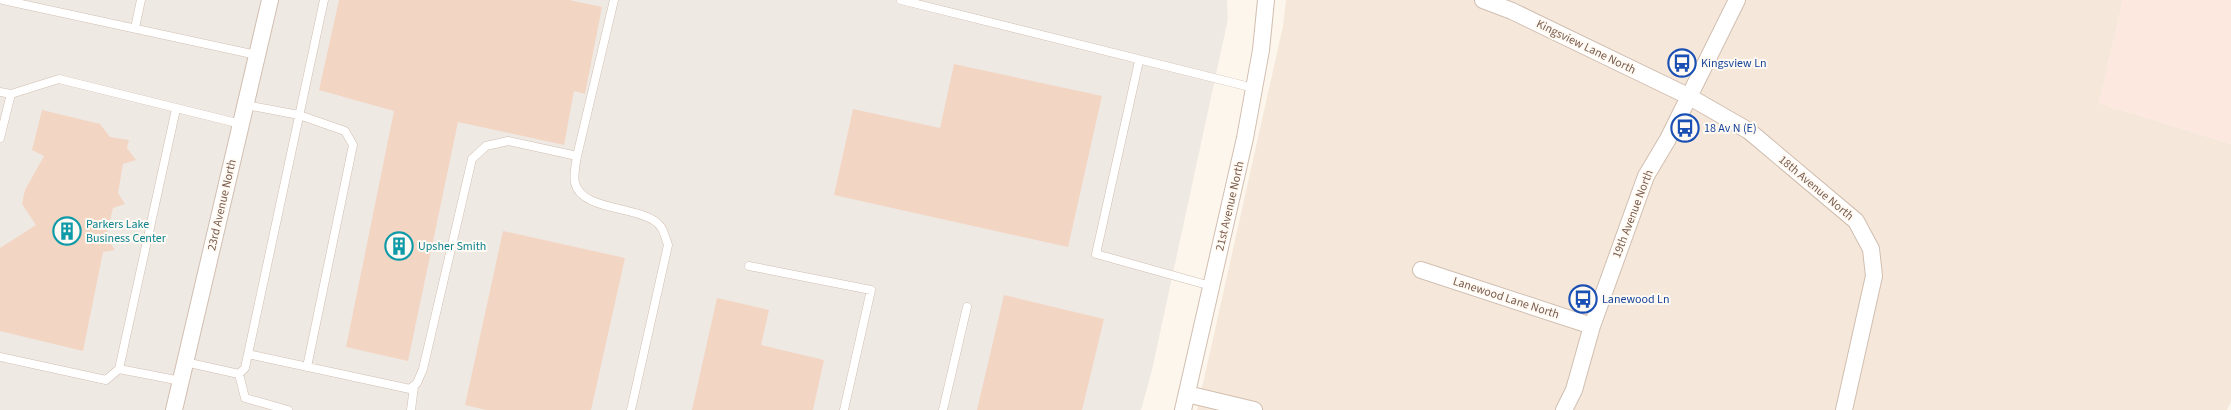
<svg xmlns="http://www.w3.org/2000/svg" width="2231" height="410" viewBox="0 0 2231 410" font-family="'Source Sans 3',sans-serif">
	<style>
		.residential { fill: #f5e8da }
		.commercial { fill: #fde8e0 }
		.industrial { fill: #efe9e4 }
		.building { fill: #f3d5c3 }
		.lines { fill: none; stroke-linecap: round; stroke-linejoin: round }
		.service-casing { stroke: #d1beb0; stroke-width: 9 }
		.minor-casing { stroke: #d1beb0; stroke-width: 18 }
		.service { stroke: #fff; stroke-width: 8 }
		.minor { stroke: #fff; stroke-width: 16 }
		.labels { text-anchor: middle; dominant-baseline: central; stroke-width: 4; stroke-linejoin: round; paint-order: stroke }
		.street-label { font-size: 12px; fill: #7a5c4d; stroke: #fffaf3 }
		.transit-label { font-size: 12px; fill: #164399; stroke: #fffaf3; text-anchor: start }
		.culture-label { font-size: 12px; fill: #0d838f; stroke: #fffaf3; text-anchor: start }
	</style>
	<rect width="100%" height="100%" fill="#fdf6ec"/>
	<path class="residential" d="M 1286,0 L 2123,0 L 2099,103 L 2231,144 L 2231,401 L 2227,410 L 1197,410 L 1283,26 Z"/>
	<path class="commercial" d="M 2123,0 L 2231,0 L 2231,144 L 2099,103 Z"/>
	<path class="industrial" d="M 0,0 L 1227,0 L 1228,19 L 1152,370 L 1141,410 L 0,410 Z"/>
	<path class="building" d="M 339,0 L 569,0 L 602,7 L 585,94 L 574,91 L 564,145 L 458,122 L 408,361 L 346,347 L 394,111 L 319,90 Z
		M 954,64 L 1102,96 L 1068,247 L 834,195 L 853,109 L 940,128 Z
		M 42,110 L 100,124 L 110,137 L 129,140 L 127,148 L 136,160 L 123,164 L 118,193 L 125,204 L 113,208 L 106,237 L 115,250 L 103,252 L 83,351 L 0,331 L 0,248 L 36,225 L 22,204 L 25,190 L 44,156 L 32,150 Z
		M 503,231 L 625,258 L 591,410 L 486,410 L 465,405 Z
		M 1004,295 L 1104,319 L 1082,410 L 977,410 Z
		M 717,298 L 769,310 L 761,345 L 824,360 L 813,410 L 692,410 Z"/>
	<g class="lines">
		<g class="service-casing">
			<path id="service" d="M 3,0 L 257,55
				M 614,0 L 577,156 C 576,164 573,175 575,183 C 582,213 646,205 661,227 C 664,232 666,239 668,245 L 631,410
				M 901,0 L 1254,88
				M 135,28 L 141,0
				M 1139,61 L 1096,254 L 1211,286
				M 0,92 L 11,94 L 59,79 L 241,124
				M 246,105 L 299,115 L 345,131 L 353,145 L 307,367
				M 0,138 L 11,94
				M 749,266 L 871,290 L 844,410
				M 248,354 L 410,389 L 417,383 L 423,369 L 472,159 L 486,146 L 508,141 L 577,156
				M 0,357 L 106,380 L 119,369 L 181,381
				M 185,362 L 239,374 L 245,368 L 324,0
				M 119,369 L 176,109
				M 239,374 L 245,398 L 288,410
				M 411,410 L 414,386
				M 943,410 L 967,307"/>
		</g>
		<g class="minor-casing">
			<path id="minor" d="M 1483,0 L 1512,11 L 1688,96 L 1749,131 L 1856,221 L 1871,249 L 1874,276 L 1844,410
				M 1421,270 L 1592,326
				M 1187,394 L 1254,410
				M 174,410 L 270,0
				M 1183,410 L 1245,138 L 1261,50 L 1266,0
				M 1564,410 L 1574,390 L 1592,326 L 1646,176 L 1668,139 L 1737,0"/>
		</g>
		<use href="#service" class="service"/>
		<use href="#minor" class="minor"/>
	</g>
	<defs>
		<g id="bus-ring" transform="scale(1.4375)"><circle r="9.5" fill="#fffaf3" stroke="#1a4fb4" stroke-width="1.5"/><path d="M-5-6H5V4H4V6H2V4H-2V6H-4V4H-5ZM-3.5-4V0h7V-4ZM-3.5 1.2v1.5H-2V1.2ZM2 1.2v1.5H3.5V1.2Z" fill="#1a4fb4"/></g>
		<g id="building-ring" transform="scale(1.4375)"><circle r="9.5" fill="#fffaf3" stroke="#0f9aa8" stroke-width="1.5"/><path d="M-4-6H4V6H1V3H-1V6H-4ZM-2.5-4.3h1.7v1.8h-1.7ZM.8-4.3h1.7v1.8H.8ZM-2.5-1h1.7V.8h-1.7ZM.8-1h1.7V.8H.8Z" fill="#0f9aa8"/></g>
	</defs>
	<g fill-rule="evenodd">
		<use href="#bus-ring" x="1682" y="63"/>
		<use href="#bus-ring" x="1685" y="128"/>
		<use href="#building-ring" x="67" y="231"/>
		<use href="#building-ring" x="399" y="246"/>
		<use href="#bus-ring" x="1583" y="299"/>
	</g>
	<g class="labels">
		<g class="street-label">
			<text transform="translate(1586 47) rotate(26)">Kingsview Lane North</text>
			<text transform="translate(1816 188) rotate(40)">18th Avenue North</text>
			<text transform="translate(222 205) rotate(-77)">23rd Avenue North</text>
			<text transform="translate(1230 206) rotate(-77)">21st Avenue North</text>
			<text transform="translate(1633 214) rotate(-69)">19th Avenue North</text>
			<text transform="translate(1506 298) rotate(18)">Lanewood Lane North</text>
		</g>
		<g class="transit-label">
			<text x="1701" y="63">Kingsview Ln</text>
			<text x="1704" y="128">18 Av N (E)</text>
			<text x="1602" y="299">Lanewood Ln</text>
		</g>
		<g class="culture-label">
			<text x="86" y="224">Parkers Lake<tspan x="86" dy="14">Business Center</tspan></text>
			<text x="418" y="246">Upsher Smith</text>
		</g>
	</g>
</svg>
